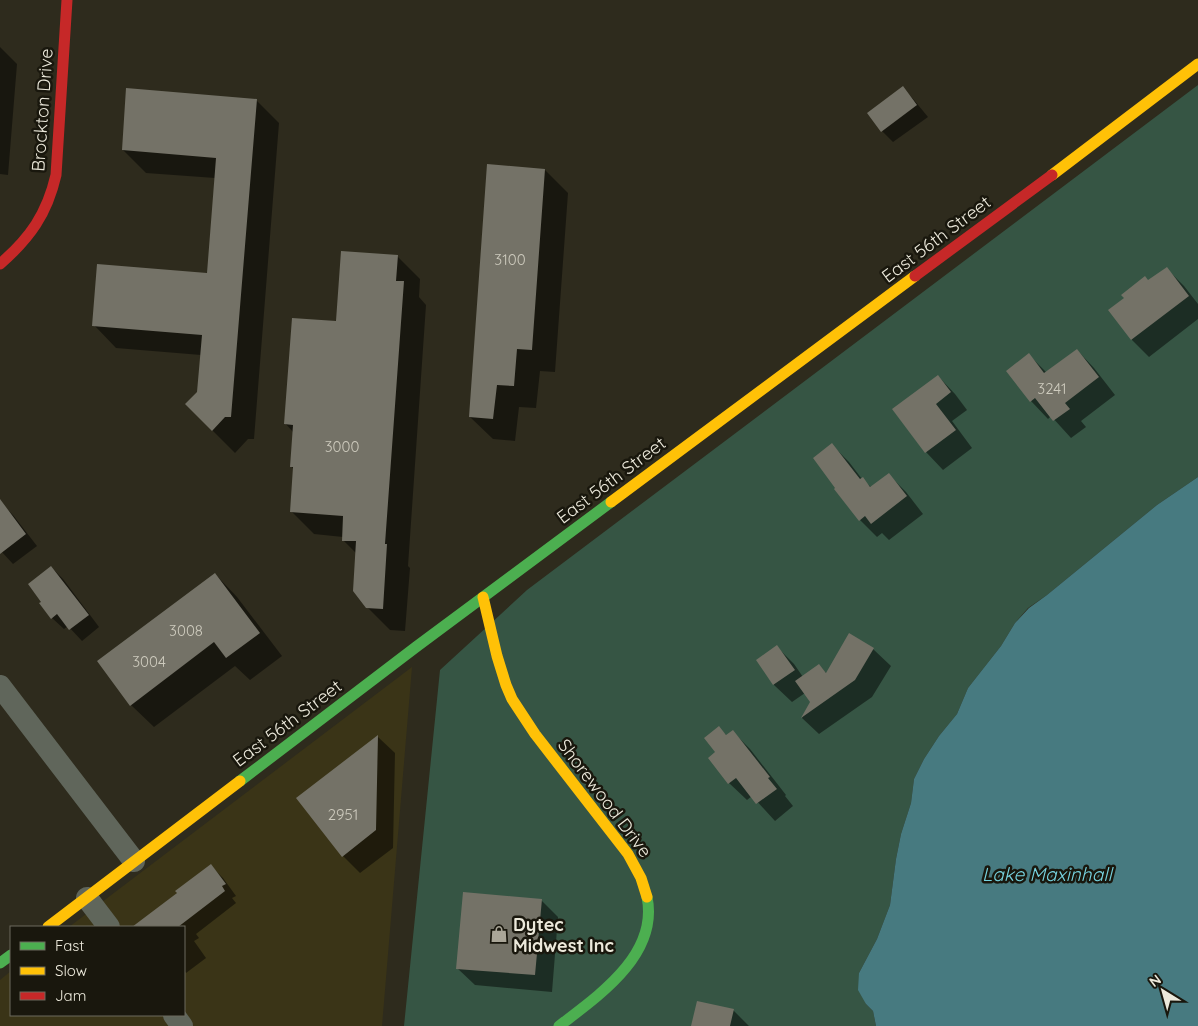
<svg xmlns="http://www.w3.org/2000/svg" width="1198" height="1026" viewBox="0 0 1198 1026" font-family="Quicksand,sans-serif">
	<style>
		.built { fill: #3a3417 }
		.green { fill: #365544 }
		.water { fill: #477a80 }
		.shadow { fill: #0007 }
		.building { fill: #747267 }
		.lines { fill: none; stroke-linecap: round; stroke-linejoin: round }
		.street { stroke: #60665b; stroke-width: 22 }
		.fast { stroke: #4caf50; stroke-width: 11 }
		.slow { stroke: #ffc107; stroke-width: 11 }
		.jam { stroke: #c62828; stroke-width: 11 }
		.labels { text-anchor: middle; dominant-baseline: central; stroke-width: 5; stroke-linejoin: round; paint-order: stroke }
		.number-label { font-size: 15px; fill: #cecbbe }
		.street-label { font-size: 18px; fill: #ece9db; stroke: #19170d }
		.poi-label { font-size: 18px; font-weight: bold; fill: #ece9db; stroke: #19170d; text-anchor: start }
		.water-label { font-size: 19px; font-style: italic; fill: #77d4e1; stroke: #19170d }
	</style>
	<rect width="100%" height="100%" fill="#2e2b1d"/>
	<path class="built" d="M 412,667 L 382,1026 L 0,1026 L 0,980 L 11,971 L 11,1015 L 184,1015 L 184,927 L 69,927 Z"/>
	<path class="green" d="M 1198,85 L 1198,477 L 1157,505 L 1047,595 L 1028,608 L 1015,623 L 1001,646 L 968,688 L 957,714 L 939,736 L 924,759 L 914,779 L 911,803 L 901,834 L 896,859 L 890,905 L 877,939 L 859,973 L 866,1004 L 873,1011 L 876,1026 L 404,1026 L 440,670 L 527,590 Z"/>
	<path class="water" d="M 1198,477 L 1198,1026 L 876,1026 L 873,1011 L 866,1004 L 858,990 L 859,973 L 877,939 L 890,905 L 896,859 L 901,834 L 911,803 L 914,779 L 924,759 L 939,736 L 957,714 L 968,688 L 1001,646 L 1015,623 L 1029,608 L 1047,595 L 1157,505 Z"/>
	<path class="shadow" d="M 0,47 L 17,64 L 8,175 L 0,174 Z
		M 903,88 L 914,100 L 928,117 L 893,142 L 882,131 Z
		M 256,100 L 279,123 L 254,439 L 248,439 L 235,453 L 186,404 L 198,393 L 201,355 L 116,348 L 94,325 L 208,274 L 215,178 L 146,173 L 123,150 Z
		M 545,170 L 568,193 L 555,372 L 540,371 L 536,408 L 519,407 L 515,441 L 493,439 L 470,417 Z
		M 397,256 L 420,279 L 419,297 L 426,305 L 408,566 L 410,568 L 405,631 L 390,630 L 367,607 L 357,554 L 343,540 L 343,537 L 314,534 L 292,512 L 294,470 L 291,466 L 293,432 L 285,423 L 338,322 Z
		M 1166,268 L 1184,286 L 1198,304 L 1198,319 L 1149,357 L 1132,340 L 1110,311 Z
		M 1077,350 L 1094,368 L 1115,395 L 1081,421 L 1086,427 L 1071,438 L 1051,416 L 1048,419 L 1031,401 L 1008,371 L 1029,355 L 1047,373 Z
		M 938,376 L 955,394 L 967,410 L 952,421 L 972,448 L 943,470 L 926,452 Z
		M 832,445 L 849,462 L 862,479 L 872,488 L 889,475 L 906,492 L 923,514 L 889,540 L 882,533 L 877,537 L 860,520 Z
		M 1,503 L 13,515 L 37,546 L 13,564 L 0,550 L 0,504 Z
		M 51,567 L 63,579 L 99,627 L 82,641 L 68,626 L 64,629 L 52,618 Z
		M 215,574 L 237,597 L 282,656 L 250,680 L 235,666 L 154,727 L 131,705 Z
		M 777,647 L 794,664 L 803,677 L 819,665 L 827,674 L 873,649 L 891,666 L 872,697 L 819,734 L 802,718 L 811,702 L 805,693 L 792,702 L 774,685 L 757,660 Z
		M 719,728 L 727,736 L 733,732 L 750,749 L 786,795 L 785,796 L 793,806 L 775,821 L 752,796 L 747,800 L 729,783 L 710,758 L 717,752 Z
		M 378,737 L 395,753 L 393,848 L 360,873 L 343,856 L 298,799 Z
		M 211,866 L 223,878 L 236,896 L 232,898 L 236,903 L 196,934 L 199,938 L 194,941 L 206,958 L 186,973 L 184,970 L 184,927 L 145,927 L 141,922 Z
		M 541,900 L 558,917 L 552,992 L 475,985 L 457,968 Z
		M 733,1010 L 749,1026 L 692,1026 Z"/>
	<path class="building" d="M 903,86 L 917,105 L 881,132 L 867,113 Z
		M 126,88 L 257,99 L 231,417 L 225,417 L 212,431 L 185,404 L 197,392 L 202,335 L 92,326 L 97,264 L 207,273 L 216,158 L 122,150 Z
		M 487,164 L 545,169 L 532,350 L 517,349 L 514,386 L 497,385 L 493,419 L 469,417 Z
		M 341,251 L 398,255 L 396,281 L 404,281 L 385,544 L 387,544 L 383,609 L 366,608 L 353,591 L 356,541 L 342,541 L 343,516 L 290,512 L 293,467 L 290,467 L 293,425 L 284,424 L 292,318 L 336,321 Z
		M 1167,267 L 1189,296 L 1131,340 L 1108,310 L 1124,298 L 1121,295 L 1145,276 L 1148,280 Z
		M 1077,349 L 1099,377 L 1065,403 L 1070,409 L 1053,421 L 1035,398 L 1030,402 L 1006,371 L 1029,353 L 1044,373 Z
		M 938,375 L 951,392 L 936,404 L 956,430 L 925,453 L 892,409 Z
		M 832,443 L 860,479 L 863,477 L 870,487 L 889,473 L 907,496 L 871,524 L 865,516 L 859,521 L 834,489 L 835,488 L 813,458 Z
		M 0,499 L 26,534 L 0,554 Z
		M 51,566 L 89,615 L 69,630 L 57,614 L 51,619 L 39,603 L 41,602 L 28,584 Z
		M 215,573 L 260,633 L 226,658 L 214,642 L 130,706 L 97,661 Z
		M 849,633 L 874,648 L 855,680 L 801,718 L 810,702 L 795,681 L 819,664 L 826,673 Z
		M 777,645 L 795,670 L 773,685 L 756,660 Z
		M 719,726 L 726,735 L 733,730 L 770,777 L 768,778 L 777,789 L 756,804 L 736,778 L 728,784 L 708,758 L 715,752 L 704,738 Z
		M 378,735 L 376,830 L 342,857 L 296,798 Z
		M 211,864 L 226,884 L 222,886 L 225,891 L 178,927 L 132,927 L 177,893 L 175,891 Z
		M 463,892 L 542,899 L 535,975 L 456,969 Z
		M 697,1001 L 734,1009 L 730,1026 L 691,1026 Z"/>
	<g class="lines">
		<path class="street" d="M 0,686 L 134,861
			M 87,898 L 109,927
			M 174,1015 L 182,1026"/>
		<path class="fast" d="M 240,781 L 416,647 L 611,502
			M 0,963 L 11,955
			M 559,1026 C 598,996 659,955 647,897"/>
		<path class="slow" d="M 1052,175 L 1198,64
			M 611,502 L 915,276
			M 483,597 L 497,656 L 506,685 L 512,699 L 535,734 L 628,854 L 641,878 L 647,897
			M 48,927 L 240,781"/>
		<path class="jam" d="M 0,264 C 30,238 47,214 56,175 L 67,0
			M 915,276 L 1052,175"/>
	</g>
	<defs>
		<g id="shop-bare" transform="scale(1.35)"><path d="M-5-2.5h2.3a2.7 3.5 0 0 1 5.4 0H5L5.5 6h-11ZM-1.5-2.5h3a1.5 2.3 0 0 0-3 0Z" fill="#aaa698" stroke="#19170d" stroke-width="2.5" paint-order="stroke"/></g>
	</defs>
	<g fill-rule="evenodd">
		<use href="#shop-bare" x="499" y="934"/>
	</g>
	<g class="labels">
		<g class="number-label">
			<text x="510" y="259">3100</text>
			<text x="1052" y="388">3241</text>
			<text x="342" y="446">3000</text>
			<text x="186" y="630">3008</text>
			<text x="149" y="661">3004</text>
			<text x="343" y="814">2951</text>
		</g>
		<g class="street-label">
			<text transform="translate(42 110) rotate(-86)">Brockton Drive</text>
			<text transform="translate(936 239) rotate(-37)">East 56th Street</text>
			<text transform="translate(611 480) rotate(-37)">East 56th Street</text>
			<text transform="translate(287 723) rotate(-37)">East 56th Street</text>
			<text transform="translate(605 798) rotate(53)">Shorewood Drive</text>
		</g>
		<g class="poi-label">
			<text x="513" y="924">Dytec<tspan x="513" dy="21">Midwest Inc</tspan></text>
		</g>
		<g class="water-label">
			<text x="1047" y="874">Lake Maxinhall</text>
		</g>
	</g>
	<rect x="10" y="926" width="175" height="90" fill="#19170d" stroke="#6d6b5f"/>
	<rect x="20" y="942" width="25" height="8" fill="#4caf50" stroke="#6d6b5f"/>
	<text x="55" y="951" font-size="15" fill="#ece9db">Fast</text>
	<rect x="20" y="967" width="25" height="8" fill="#ffc107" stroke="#6d6b5f"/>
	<text x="55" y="976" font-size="15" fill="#ece9db">Slow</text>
	<rect x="20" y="992" width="25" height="8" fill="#c62828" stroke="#6d6b5f"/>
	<text x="55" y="1001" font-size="15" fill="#ece9db">Jam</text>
	<g transform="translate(1163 991) rotate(323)" stroke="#19170d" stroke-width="4" paint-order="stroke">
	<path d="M0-4L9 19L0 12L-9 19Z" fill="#ece9db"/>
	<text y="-8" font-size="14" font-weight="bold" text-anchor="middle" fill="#ece9db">N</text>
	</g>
</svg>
